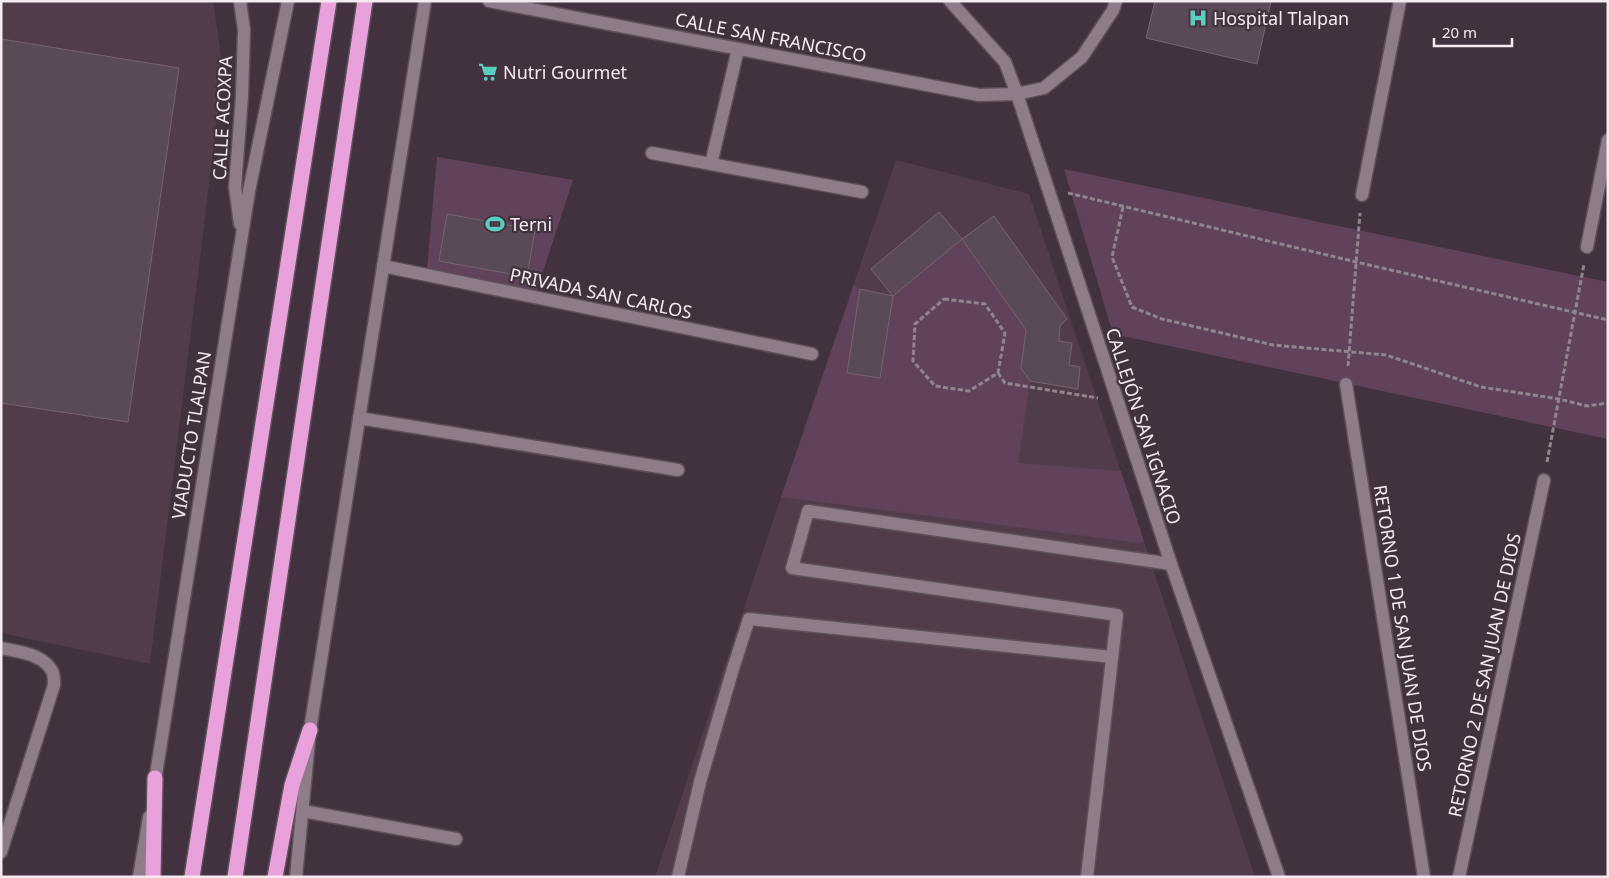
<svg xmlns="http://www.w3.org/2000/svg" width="1609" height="878" viewBox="0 0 1609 878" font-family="'Noto Sans',sans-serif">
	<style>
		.built { fill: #513c4c }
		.green { fill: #61425b }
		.building { fill: #5a4956; stroke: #766472 }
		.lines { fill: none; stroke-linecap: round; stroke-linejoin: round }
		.lane-casing { stroke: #5d505a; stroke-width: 15 }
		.street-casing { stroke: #5d505a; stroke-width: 15 }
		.secondary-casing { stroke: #5d505a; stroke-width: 15 }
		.highway-casing { stroke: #5d505a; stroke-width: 18 }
		.path { stroke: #92848f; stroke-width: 3; stroke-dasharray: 5 2.5; stroke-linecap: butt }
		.lane { stroke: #8f7c8b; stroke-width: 12 }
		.street { stroke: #8f7c8b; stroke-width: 12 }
		.secondary { stroke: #8f7c8b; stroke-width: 12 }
		.highway { stroke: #e8a1da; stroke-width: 15 }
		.labels { text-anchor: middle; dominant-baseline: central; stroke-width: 4.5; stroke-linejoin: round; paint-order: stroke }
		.poi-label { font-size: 18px; fill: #f5eaf2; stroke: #42323f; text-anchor: start }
		.street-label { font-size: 18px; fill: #f5eaf2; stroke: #42323f }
	</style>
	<rect width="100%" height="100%" fill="#42323f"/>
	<path class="built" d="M 1,1 L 213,1 L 223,70 L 150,664 L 1,633 Z
		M 896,160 L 1029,194 L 1255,877 L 655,877 L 781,497 Z"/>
	<path class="green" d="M 437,157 L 573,180 L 537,290 L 427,269 Z
		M 1064,169 L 1608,282 L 1608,439 L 1113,334 Z
		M 962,239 L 1026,330 L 1021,368 L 1030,381 L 1018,463 L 1121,471 L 1144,541 L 1140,543 L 781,497 L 854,285 L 860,289 L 847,373 L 880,378 L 893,296 Z"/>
	<path class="building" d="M 1155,1 L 1271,1 L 1257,64 L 1146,38 Z
		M 1,39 L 179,68 L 128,422 L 1,403 Z
		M 939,212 L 962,239 L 893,296 L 871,269 Z
		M 447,214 L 535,230 L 527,277 L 439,261 Z
		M 994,216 L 1067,319 L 1060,326 L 1059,341 L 1072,343 L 1069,365 L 1080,367 L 1078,389 L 1030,381 L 1021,368 L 1026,330 L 962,239 Z
		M 860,289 L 893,296 L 880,378 L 847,373 Z"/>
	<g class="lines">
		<g class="lane-casing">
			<path id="lane" d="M 678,877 L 700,782 L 732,672 L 749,619 L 1112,657
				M 1087,877 L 1117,615 L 792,568 L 808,511 L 1171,564"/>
		</g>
		<g class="street-casing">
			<path id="street" d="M 489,1 L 979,95 L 1017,94 L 1044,88 L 1082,57 L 1113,10 L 1116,1
				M 950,1 L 1005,62 L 1017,94 L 1171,564 L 1279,877
				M 652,153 L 862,192
				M 711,164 L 738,49
				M 1362,195 L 1400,1
				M 1587,247 L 1608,140
				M 383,266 L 812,354
				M 1346,384 L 1424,877
				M 359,418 L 678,470
				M 1,648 C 19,652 45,654 53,673 C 54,676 54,682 54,685 L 1,852
				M 303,811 L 456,839
				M 1459,877 L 1544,480"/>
		</g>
		<g class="secondary-casing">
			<path id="secondary" d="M 240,1 L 244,30 L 242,96 L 235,187 L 240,224
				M 154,787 L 249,191 L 288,1
				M 139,877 L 149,817
				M 296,877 L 310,730 L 425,1"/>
		</g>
		<g class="highway-casing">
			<path id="highway" d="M 153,877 L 155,778
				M 192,877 L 329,1
				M 235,877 L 365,1
				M 275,877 L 292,785 L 310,730"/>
		</g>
		<path class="path" d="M 1068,193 L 1356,262 L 1608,320
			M 1123,207 L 1112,257 L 1132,307 L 1162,319 L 1273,345 L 1386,355 L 1481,387 L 1559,399 L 1587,406 L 1608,403
			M 944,299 L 985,304 L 1005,333 L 998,373 L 969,391 L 935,386 L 913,361 L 915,324 Z
			M 1348,366 L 1360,213
			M 998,373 L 1005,383 L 1098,398
			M 1547,462 L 1584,264"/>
		<use href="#lane" class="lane"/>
		<use href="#street" class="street"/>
		<use href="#secondary" class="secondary"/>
		<use href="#highway" class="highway"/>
	</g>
	<defs>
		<g id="hospital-bare" transform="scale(1.5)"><path d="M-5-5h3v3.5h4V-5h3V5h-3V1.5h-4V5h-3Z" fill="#59cebf" stroke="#42323f" stroke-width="2.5" paint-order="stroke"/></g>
		<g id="supermarket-bare" transform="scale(1.5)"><path d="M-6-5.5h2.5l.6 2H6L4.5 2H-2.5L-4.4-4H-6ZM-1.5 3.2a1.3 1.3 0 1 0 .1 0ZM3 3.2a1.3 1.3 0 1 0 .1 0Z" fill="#59cebf" stroke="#42323f" stroke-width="2.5" paint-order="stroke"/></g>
		<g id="stadium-bare" transform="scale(1.5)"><path d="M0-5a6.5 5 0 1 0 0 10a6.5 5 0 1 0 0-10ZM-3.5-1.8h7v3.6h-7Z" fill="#59cebf" stroke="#42323f" stroke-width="2.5" paint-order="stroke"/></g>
	</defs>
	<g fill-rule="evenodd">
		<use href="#hospital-bare" x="1198" y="18"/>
		<use href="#supermarket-bare" x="488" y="72"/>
		<use href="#stadium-bare" x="495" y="224"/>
	</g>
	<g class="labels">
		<g class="poi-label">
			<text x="1213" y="18">Hospital Tlalpan</text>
			<text x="503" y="72">Nutri Gourmet</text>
			<text x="510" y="224">Terni</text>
		</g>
		<g class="street-label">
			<text transform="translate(771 37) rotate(11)">CALLE SAN FRANCISCO</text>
			<text transform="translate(222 118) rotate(-87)">CALLE ACOXPA</text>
			<text transform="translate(601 293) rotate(12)">PRIVADA SAN CARLOS</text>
			<text transform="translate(1144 426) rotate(72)">CALLEJÓN SAN IGNACIO</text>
			<text transform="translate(191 435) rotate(-81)">VIADUCTO TLALPAN</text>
			<text transform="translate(1403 628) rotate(81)">RETORNO 1 DE SAN JUAN DE DIOS</text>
			<text transform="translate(1484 675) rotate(-78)">RETORNO 2 DE SAN JUAN DE DIOS</text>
		</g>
	</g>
	<rect width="1609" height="878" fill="none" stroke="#f5eaf2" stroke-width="5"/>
	<path d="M1434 38v8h78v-8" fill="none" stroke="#f5eaf2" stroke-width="2.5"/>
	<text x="1442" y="38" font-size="15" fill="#f5eaf2" stroke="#42323f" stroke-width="4" paint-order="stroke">20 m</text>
</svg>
